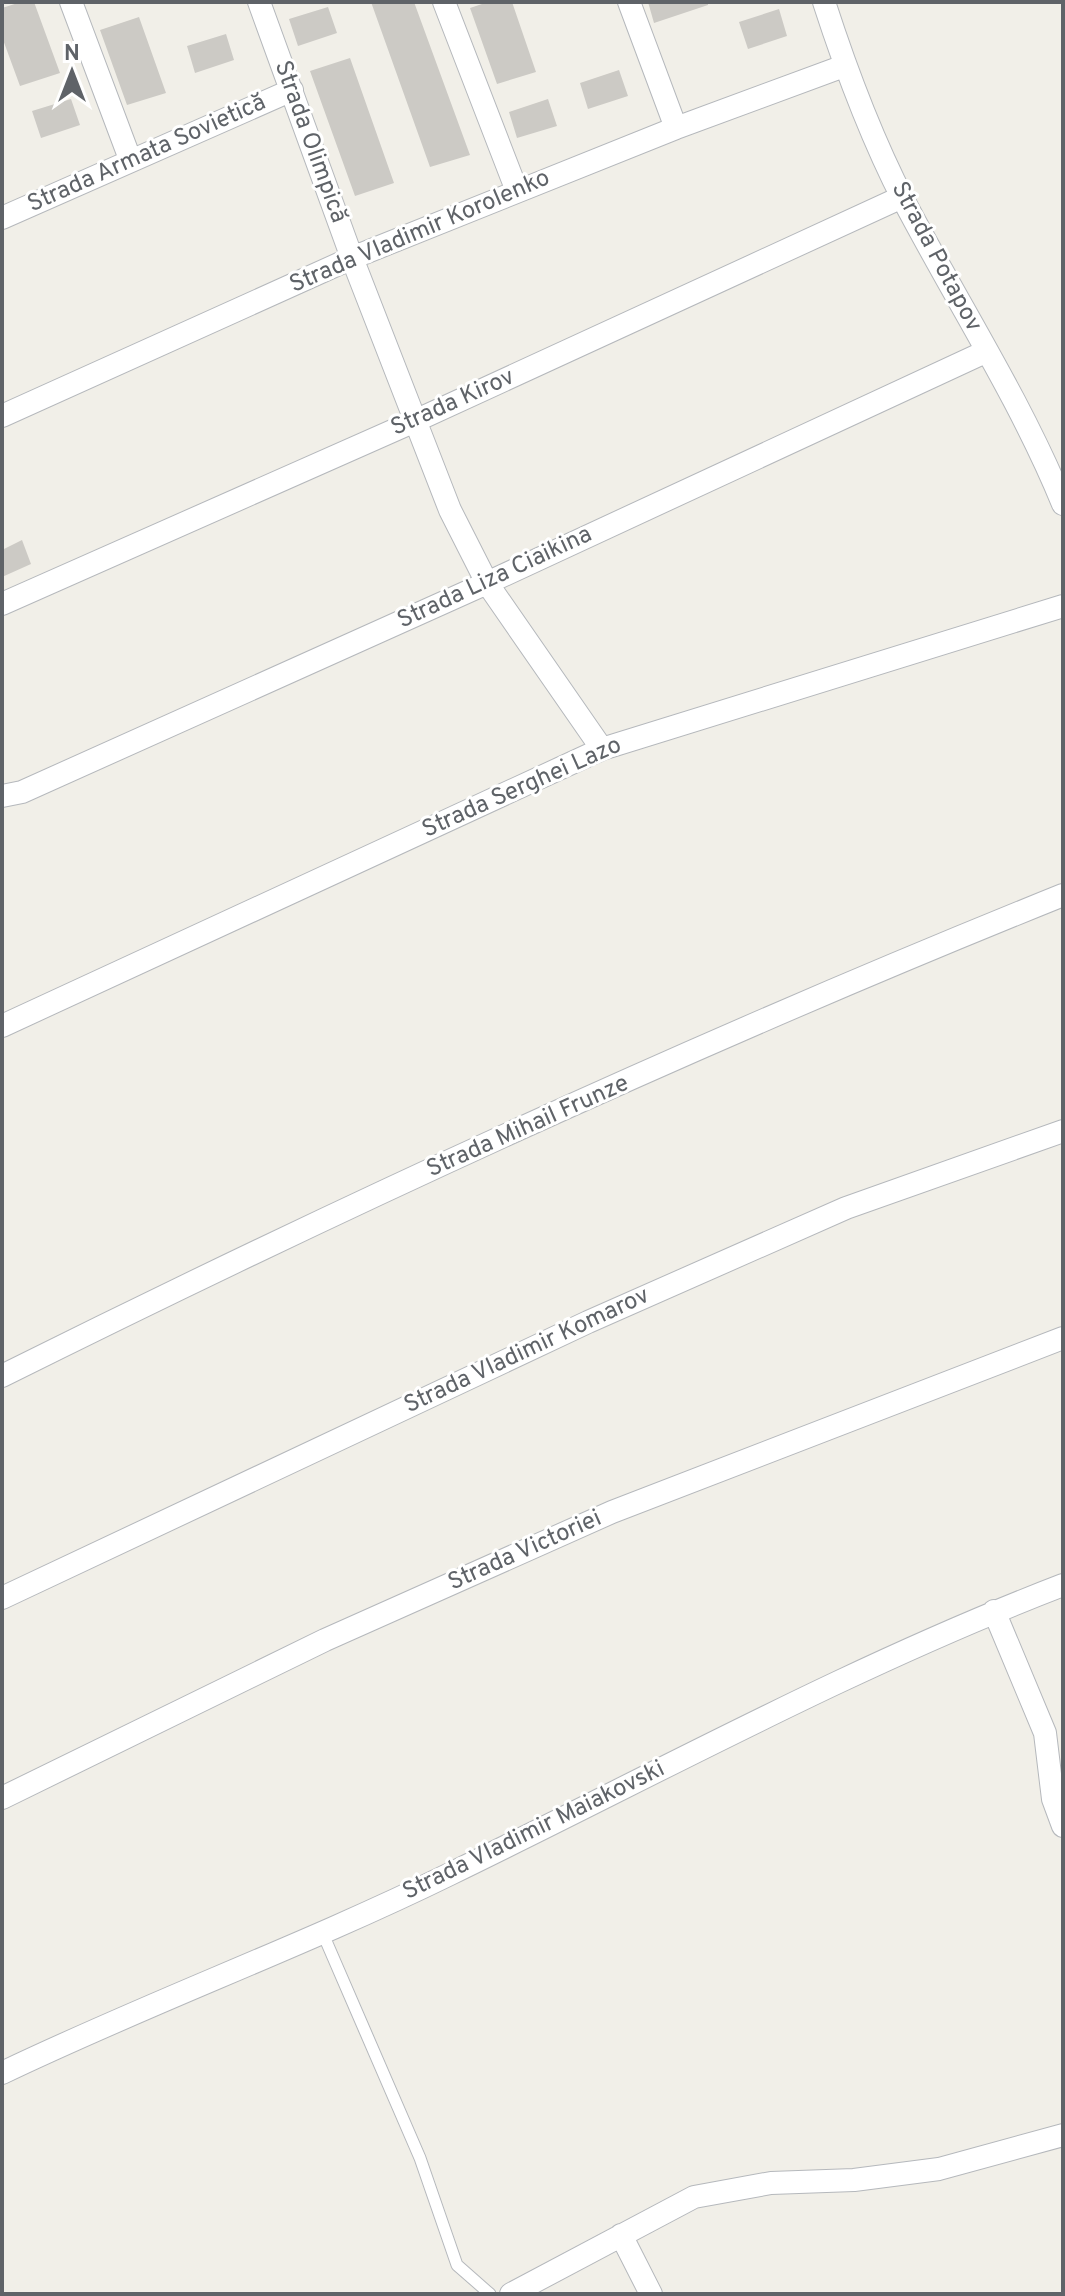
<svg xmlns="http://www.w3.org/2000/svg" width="1065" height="2296" viewBox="0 0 1065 2296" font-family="Overpass,sans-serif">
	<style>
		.building { fill: #cccac5 }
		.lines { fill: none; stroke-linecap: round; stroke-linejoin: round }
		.lane-casing { stroke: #b5b8bc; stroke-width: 13 }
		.street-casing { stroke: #b5b8bc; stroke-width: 24 }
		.lane { stroke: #fff; stroke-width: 11 }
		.street { stroke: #fff; stroke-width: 22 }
		.labels { text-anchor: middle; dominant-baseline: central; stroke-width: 6; stroke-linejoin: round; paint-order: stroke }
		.street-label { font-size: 24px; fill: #5f6368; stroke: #fff }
	</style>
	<rect width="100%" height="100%" fill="#f1efe8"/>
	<path class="building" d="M 21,2 L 34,2 L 60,73 L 20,86 L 2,37 L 2,8 Z
		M 371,2 L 414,2 L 470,155 L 430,167 Z
		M 488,2 L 512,2 L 536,72 L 497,84 L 470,8 Z
		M 648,2 L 708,2 L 708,5 L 654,23 Z
		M 328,7 L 337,33 L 298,46 L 289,19 Z
		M 779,9 L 787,36 L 748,49 L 739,22 Z
		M 139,17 L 166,93 L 127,105 L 100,30 Z
		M 226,34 L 234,60 L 195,73 L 187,46 Z
		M 350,58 L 394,183 L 355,196 L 310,71 Z
		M 619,70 L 628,96 L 588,109 L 580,83 Z
		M 71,99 L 80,125 L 41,138 L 32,111 Z
		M 548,99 L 557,126 L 517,138 L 509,112 Z
		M 22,540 L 31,564 L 2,577 L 2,550 Z"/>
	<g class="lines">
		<g class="lane-casing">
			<path id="lane" d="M 323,1934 L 420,2158 L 457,2265 L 490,2294"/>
		</g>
		<g class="street-casing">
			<path id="street" d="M 71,2 L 130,159
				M 259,2 L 352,258 L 450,510 L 487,583 L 602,749
				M 444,2 L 517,191
				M 629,2 L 676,128
				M 824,2 C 846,70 871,137 904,201 C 957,302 1020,399 1063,504
				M 2,218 L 292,90
				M 2,416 L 352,258 L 676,128 L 844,66
				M 2,604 L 415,421 L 902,197
				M 2,796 L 22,792 L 487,583 L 985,352
				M 2,1026 L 602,749 L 1063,606
				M 2,1376 C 349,1203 703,1040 1063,895
				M 2,1598 L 588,1322 L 846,1208 L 1063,1131
				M 994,1611 L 1045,1733 L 1053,1799 L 1063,1826
				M 2,1798 L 325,1640 L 612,1512 L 1063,1338
				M 2,2073 C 150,2002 303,1946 450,1874 C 654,1775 852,1666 1063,1585
				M 621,2235 L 651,2294
				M 511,2294 L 694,2197 L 771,2183 L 854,2180 L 939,2169 L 1063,2135"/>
		</g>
		<use href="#lane" class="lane"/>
		<use href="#street" class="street"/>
	</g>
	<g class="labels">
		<g class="street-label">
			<text transform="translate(310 142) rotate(70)">Strada Olimpică</text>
			<text transform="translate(147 154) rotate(-24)">Strada Armata Sovietică</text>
			<text transform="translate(420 232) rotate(-23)">Strada Vladimir Korolenko</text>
			<text transform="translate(936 257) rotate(62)">Strada Potapov</text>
			<text transform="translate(453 403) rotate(-24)">Strada Kirov</text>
			<text transform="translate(495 578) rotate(-25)">Strada Liza Ciaikina</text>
			<text transform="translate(522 788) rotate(-24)">Strada Serghei Lazo</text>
			<text transform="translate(528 1127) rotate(-24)">Strada Mihail Frunze</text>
			<text transform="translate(527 1351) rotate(-25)">Strada Vladimir Komarov</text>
			<text transform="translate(525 1551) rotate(-24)">Strada Victoriei</text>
			<text transform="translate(534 1831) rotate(-26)">Strada Vladimir Maiakovski</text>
		</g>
	</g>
	<rect width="1065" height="2296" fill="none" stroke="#5f6368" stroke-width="8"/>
	<g transform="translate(72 72)" stroke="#ffffff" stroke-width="6" paint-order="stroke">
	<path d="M0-6L14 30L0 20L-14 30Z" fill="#5f6368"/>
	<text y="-12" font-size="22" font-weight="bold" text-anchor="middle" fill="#5f6368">N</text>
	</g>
</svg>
